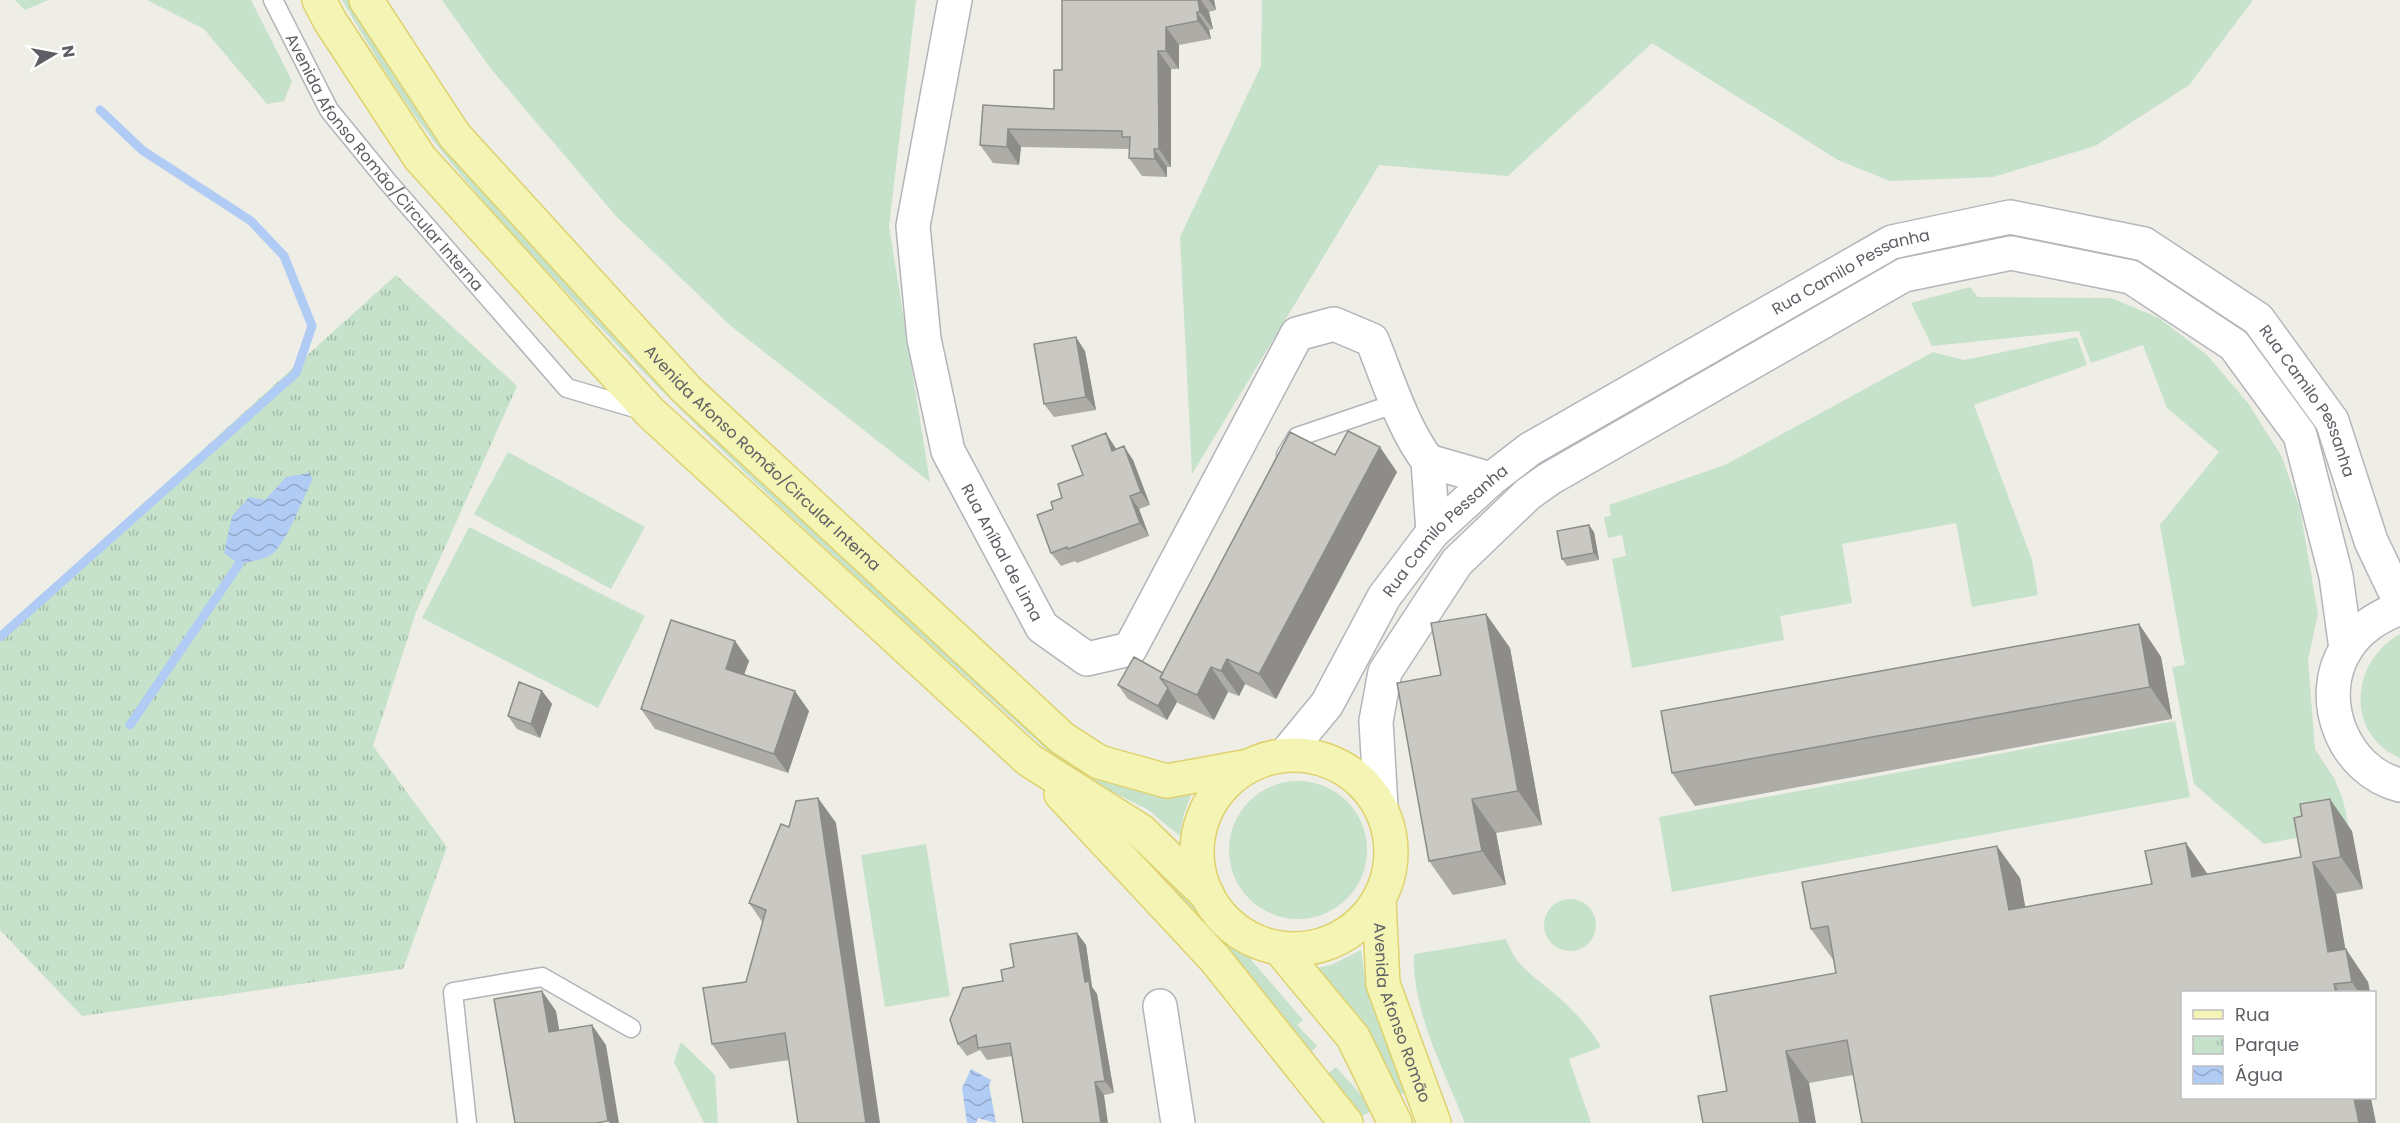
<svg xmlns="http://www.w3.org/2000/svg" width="2400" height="1123" viewBox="0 0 2400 1123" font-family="Poppins,sans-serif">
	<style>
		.green { fill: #c6e2ca }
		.park { fill: url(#park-tufts) }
		.water { fill: url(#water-waves) }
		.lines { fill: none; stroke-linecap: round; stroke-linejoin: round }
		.stream { stroke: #b0cbf4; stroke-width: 9 }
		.lane-casing { stroke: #b3b4b9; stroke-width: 21 }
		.street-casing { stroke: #b3b4b9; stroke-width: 36 }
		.secondary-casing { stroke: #b4b6bb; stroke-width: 36 }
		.primary-casing { stroke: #dfd26e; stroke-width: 36 }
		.lane { stroke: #fff; stroke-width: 18 }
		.street { stroke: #fff; stroke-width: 33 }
		.secondary { stroke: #fff; stroke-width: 33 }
		.primary { stroke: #f4f4b4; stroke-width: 33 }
		.wall { fill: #adaca7 }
		.shaded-wall { fill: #8d8c88 }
		.building { fill: #c9c8c2; stroke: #8d8c88; stroke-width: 1.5 }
		.labels { text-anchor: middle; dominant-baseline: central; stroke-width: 4.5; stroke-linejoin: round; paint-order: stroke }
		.street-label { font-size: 16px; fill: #5d5f64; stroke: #fff }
	</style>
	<defs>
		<pattern id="park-tufts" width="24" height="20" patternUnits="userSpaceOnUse" patternTransform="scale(1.5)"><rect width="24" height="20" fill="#c6e2ca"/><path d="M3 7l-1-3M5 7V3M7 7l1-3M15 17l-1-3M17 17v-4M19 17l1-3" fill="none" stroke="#a4baa8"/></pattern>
		<pattern id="water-waves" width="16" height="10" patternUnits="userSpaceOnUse" patternTransform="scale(1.5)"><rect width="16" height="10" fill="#b0cbf4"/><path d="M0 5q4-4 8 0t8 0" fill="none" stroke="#92a8c9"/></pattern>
	</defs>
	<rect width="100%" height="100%" fill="#eeede6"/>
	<path class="green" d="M 15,0 L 48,0 L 25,10 Z
		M 147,0 L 251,0 L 292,81 L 284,101 L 267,104 L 204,29 Z
		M 342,0 L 354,0 L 435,127 L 1073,759 L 1160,794 L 1191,795 L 1184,814 L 1180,836 L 1147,809 L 1088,780 L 1058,760 C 911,627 762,495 624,352 C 554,279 482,206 421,124 C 392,85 367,42 342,0 Z
		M 442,0 L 916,0 L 889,226 L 930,482 L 731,326 L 616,216 L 491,69 Z
		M 1262,0 L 2253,0 L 2189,85 L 2095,146 L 1993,177 L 1890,181 L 1838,160 L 1652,43 L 1508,176 L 1379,165 L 1192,474 L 1180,237 L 1261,66 Z
		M 1970,287 L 1978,297 L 2111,298 L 2159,318 L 2207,355 L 2248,403 L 2282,457 L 2300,509 L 2318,614 L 2308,660 L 2315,749 L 2335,780 L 2343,800 L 2349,828 L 2264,844 L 2194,784 L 2172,667 L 2185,665 L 2160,525 L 2219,452 L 2167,408 L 2143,345 L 2091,363 L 2079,331 L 1932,346 L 1911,303 Z
		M 2077,337 L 2087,365 L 1974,405 L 2032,560 L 2038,595 L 1972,607 L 1956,523 L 1842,544 L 1852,603 L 1780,616 L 1784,640 L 1632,668 L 1612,559 L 1626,556 L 1622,535 L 1608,538 L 1604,517 L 1611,516 L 1609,505 L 1725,465 L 1933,352 L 1964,360 Z
		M 508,452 L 645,527 L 611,589 L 474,514 Z
		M 469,527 L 645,616 L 598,708 L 422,618 Z
		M 2400,634 L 2400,758 C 2344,734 2351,661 2400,634 Z
		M 2175,721 L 2190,797 L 1672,892 L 1659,817 Z
		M1229 850a69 69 0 1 1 138 0a69 69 0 1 1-138 0Z
		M 1105,821 L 1177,881 L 1208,927 L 1225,943 L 1246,954 L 1303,1020 L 1297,1025 L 1317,1046 L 1311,1053 L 1329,1073 L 1336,1067 L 1372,1107 L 1372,1111 L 1354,1119 Z
		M 926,844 L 950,996 L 885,1007 L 861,855 Z
		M1544 925a26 26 0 1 1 52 0a26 26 0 1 1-52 0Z
		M 1506,939 C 1516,967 1533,975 1555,994 C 1573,1010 1589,1026 1601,1047 L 1569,1059 L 1591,1123 L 1465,1123 C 1444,1070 1412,1012 1414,954 Z
		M 1361,950 L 1366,987 L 1406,1092 L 1397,1096 L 1370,1039 L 1341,996 L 1318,968 L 1331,965 Z
		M 681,1042 L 715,1075 L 718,1123 L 704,1123 L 674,1062 Z"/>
	<path class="park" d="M 396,275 L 517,386 L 416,612 L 373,746 L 447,847 L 403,969 L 82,1016 L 0,930 L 0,633 Z"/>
	<path class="water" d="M 309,473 L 313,479 C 303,497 286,545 271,555 C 263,560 248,562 239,564 L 224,553 L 232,516 L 249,497 L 265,500 L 286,477 Z
		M 971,1069 L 991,1080 L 989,1085 L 996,1123 L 978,1118 L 976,1123 L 967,1123 L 962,1088 Z"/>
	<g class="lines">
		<path class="stream" d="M 0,637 L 296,373 L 312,326 L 284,256 L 251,221 L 142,150 L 100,110
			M 130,725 L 239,564"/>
		<g class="lane-casing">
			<g id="lane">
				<path id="s1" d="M 273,0 L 329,110 L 387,181 L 567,388 L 642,410"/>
				<path d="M 1286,455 L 1297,437 L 1397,403"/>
				<path d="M 467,1123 L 453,992 L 542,977 L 631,1028"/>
			</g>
		</g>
		<g class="street-casing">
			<g id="street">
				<path id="s2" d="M 955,0 L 913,226 L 924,339 L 948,451 L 1042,627 L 1087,659 L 1130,649 L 1297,334 L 1334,324 L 1372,340 C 1387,377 1403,429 1428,461"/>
				<path d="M 1428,461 L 1433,532"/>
				<path d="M 1428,461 L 1491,479"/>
				<path d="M 1160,1006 L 1178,1123"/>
			</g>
		</g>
		<g class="secondary-casing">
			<g id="secondary">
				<path d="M 2400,608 C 2378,617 2359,628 2346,649 C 2315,698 2343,771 2400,785"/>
				<path id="s3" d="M 1285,755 L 1327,704 L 1384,597 L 1433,532 L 1491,479 L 1530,449 L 1892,242 L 2010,217 L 2144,244 L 2258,319 L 2332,421 L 2371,541 L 2400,602"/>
				<path d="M 1381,807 L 1376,721 L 1385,672 L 1457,562 L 1528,494 L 1549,479 L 1904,275 L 2011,253 L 2131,277 L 2234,345 L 2300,435 L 2336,576 L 2346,649"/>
			</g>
		</g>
		<g class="primary-casing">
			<g id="primary">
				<path d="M 319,0 L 330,21 L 420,158 L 650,412 L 1029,760 L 1141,831 L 1208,896"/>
				<path id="s4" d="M 366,0 L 455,136 L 686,389 L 1062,738 L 1099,762 L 1167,781 L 1249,766"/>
				<circle cx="1294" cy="852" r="97"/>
				<path d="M 1061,794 L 1215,959 L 1346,1123"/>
				<path id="s5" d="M 1379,900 L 1383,984 L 1434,1123"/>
				<path d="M 1279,948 L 1353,1037 L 1395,1123"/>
			</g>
		</g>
		<use href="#lane" class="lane"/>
		<use href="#street" class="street"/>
		<use href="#secondary" class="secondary"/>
		<use href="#primary" class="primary"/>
	</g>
	<path class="wall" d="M 1062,0 L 1214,0 L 1216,10 L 1209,12 L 1213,29 L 1209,30 L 1211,39 L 1179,45 L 1179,69 L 1171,69 L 1171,167 L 1167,167 L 1167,177 L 1142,176 L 1129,158 L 1129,149 L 1021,147 L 1019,165 L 993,163 L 980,145 L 983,105 L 1054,109 L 1062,70 Z
		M 1085,351 L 1096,410 L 1054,417 L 1044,404 Z
		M 1115,447 L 1116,449 L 1133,460 L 1150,505 L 1139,509 L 1149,536 L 1077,563 L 1075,561 L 1061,566 L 1051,553 L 1062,498 L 1083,475 Z
		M 1335,455 L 1397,472 L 1276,699 L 1245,684 L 1239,696 L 1228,692 L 1214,720 L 1178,703 L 1177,702 L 1167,720 L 1128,699 L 1118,685 L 1163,673 Z
		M 1594,532 L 1599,560 L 1567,566 L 1562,559 Z
		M 1486,614 L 1510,648 L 1542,825 L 1496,833 L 1506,885 L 1453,895 L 1429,861 L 1441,675 Z
		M 2139,624 L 2161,657 L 2172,719 L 1695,806 L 1672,773 Z
		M 735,641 L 749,661 L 744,675 L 809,711 L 788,773 L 655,729 L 641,709 Z
		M 542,691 L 552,704 L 540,738 L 517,729 L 508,716 Z
		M 818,798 L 836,823 L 789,1060 L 730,1069 L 712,1044 L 746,982 L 763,923 L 749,903 L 789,827 Z
		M 2302,816 L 2352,831 L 2363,889 L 2336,894 L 2345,949 L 2368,982 L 2370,993 L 2182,993 L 1853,1075 L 1809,1083 L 1727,1091 L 1836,973 L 1834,961 L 1811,929 L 2020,878 L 2025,907 L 2301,857 Z
		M 1077,933 L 1086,945 L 1092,987 L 1097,994 L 1114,1093 L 1104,1095 L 1012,1056 L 987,1060 L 980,1050 L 967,1056 L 958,1044 L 1003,981 L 1014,967 Z"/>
	<path class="shaded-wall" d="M 1198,0 L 1201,0 L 1209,12 L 1213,29 L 1200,12 Z
		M 1209,0 L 1214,0 L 1216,10 Z
		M 1197,12 L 1209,30 L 1211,39 L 1198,21 Z
		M 1166,27 L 1179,45 L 1179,69 L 1166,51 Z
		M 1158,51 L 1171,69 L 1171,167 L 1159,149 Z
		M 1008,129 L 1021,147 L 1019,165 L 1007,147 Z
		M 1154,149 L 1167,167 L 1167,177 L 1155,159 Z
		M 1076,337 L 1085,351 L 1096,410 L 1086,397 Z
		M 1106,433 L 1115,447 L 1122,464 L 1112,451 Z
		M 1124,446 L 1133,460 L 1150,505 L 1141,492 Z
		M 1380,447 L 1397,472 L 1276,699 L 1259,674 Z
		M 1130,496 L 1139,509 L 1149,536 L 1140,523 Z
		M 1589,525 L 1594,532 L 1599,560 L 1594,553 Z
		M 1486,614 L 1510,648 L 1542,825 L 1518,791 Z
		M 2139,624 L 2161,657 L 2172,719 L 2150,687 Z
		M 735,641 L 749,661 L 739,688 L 726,669 Z
		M 1227,659 L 1245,684 L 1239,696 L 1221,671 Z
		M 1211,667 L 1228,692 L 1214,720 L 1197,695 Z
		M 1168,688 L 1177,702 L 1167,720 L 1158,706 Z
		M 542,691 L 552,704 L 540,738 L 531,724 Z
		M 795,691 L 809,711 L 788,773 L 774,754 Z
		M 818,798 L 836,823 L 880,1123 L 866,1123 Z
		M 1472,799 L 1496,833 L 1506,885 L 1482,851 Z
		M 2330,799 L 2352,831 L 2363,889 L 2341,857 Z
		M 2186,843 L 2209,876 L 2192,877 Z
		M 1997,846 L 2020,878 L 2032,943 L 2009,910 Z
		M 2313,862 L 2336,894 L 2351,982 L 2328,952 Z
		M 1077,933 L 1086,945 L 1092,987 L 1097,994 L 1114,1093 L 1105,1081 L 1085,982 Z
		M 2346,949 L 2368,982 L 2370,993 L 2359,993 L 2352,982 Z
		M 2334,984 L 2340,993 L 2336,993 Z
		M 542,991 L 556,1011 L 563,1052 L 549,1032 Z
		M 592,1025 L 606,1045 L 619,1123 L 610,1123 L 608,1121 Z
		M 1786,1051 L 1809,1083 L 1816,1123 L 1800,1123 Z
		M 1095,1082 L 1104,1095 L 1108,1123 L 1101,1123 Z
		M 2354,1098 L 2371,1098 L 2376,1123 L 2359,1123 Z"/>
	<path class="building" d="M 1062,0 L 1198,0 L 1200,12 L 1197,12 L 1198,21 L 1166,27 L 1166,51 L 1158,51 L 1159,149 L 1154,149 L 1155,159 L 1129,158 L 1130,137 L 1122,137 L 1122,131 L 1008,129 L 1007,147 L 980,145 L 983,105 L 1054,109 L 1054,70 L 1062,70 Z
		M 1076,337 L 1086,397 L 1044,404 L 1034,344 Z
		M 1348,431 L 1380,447 L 1259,674 L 1227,659 L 1221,671 L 1211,667 L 1197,695 L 1160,678 L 1290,432 L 1335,455 Z
		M 1106,433 L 1112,451 L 1124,446 L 1141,492 L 1130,496 L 1140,523 L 1068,549 L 1067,547 L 1051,553 L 1037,515 L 1053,509 L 1051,502 L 1062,498 L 1058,484 L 1083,475 L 1072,446 Z
		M 1589,525 L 1594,553 L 1562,559 L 1557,531 Z
		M 1486,614 L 1518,791 L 1472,799 L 1482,851 L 1429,861 L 1397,683 L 1441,675 L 1431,623 Z
		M 671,620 L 735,641 L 726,669 L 795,691 L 774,754 L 641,709 Z
		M 2139,624 L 2150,687 L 1672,773 L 1661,711 Z
		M 1134,657 L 1163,673 L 1160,678 L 1168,688 L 1158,706 L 1118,685 Z
		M 519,682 L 542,691 L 531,724 L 508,716 Z
		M 818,798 L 866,1123 L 798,1123 L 785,1033 L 712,1044 L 703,988 L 746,982 L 766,910 L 749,903 L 781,824 L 789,827 L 796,801 Z
		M 2330,799 L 2341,857 L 2313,862 L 2328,952 L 2346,949 L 2352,982 L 2334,984 L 2336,993 L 2182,993 L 2182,1098 L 2354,1098 L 2359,1123 L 1862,1123 L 1847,1040 L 1786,1051 L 1800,1123 L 1703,1123 L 1698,1096 L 1727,1091 L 1710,996 L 1836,973 L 1828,926 L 1811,929 L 1802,882 L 1997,846 L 2009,910 L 2152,884 L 2145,851 L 2186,843 L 2192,877 L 2301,857 L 2294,818 L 2302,816 L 2300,804 Z
		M 1077,933 L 1085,982 L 1089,981 L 1105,1081 L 1095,1082 L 1101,1123 L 1023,1123 L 1010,1043 L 978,1048 L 976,1035 L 958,1044 L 950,1020 L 963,988 L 1003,981 L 1001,970 L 1014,967 L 1010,944 Z
		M 542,991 L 549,1032 L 592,1025 L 608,1121 L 596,1123 L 515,1123 L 494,999 Z"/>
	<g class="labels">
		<g class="street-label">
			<text stroke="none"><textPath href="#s1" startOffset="198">Avenida Afonso Romão/Circular Interna</textPath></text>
			<text stroke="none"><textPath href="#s3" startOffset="764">Rua Camilo Pessanha</textPath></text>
			<text stroke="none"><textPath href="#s3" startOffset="1304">Rua Camilo Pessanha</textPath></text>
			<text stroke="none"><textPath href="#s4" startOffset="608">Avenida Afonso Romão/Circular Interna</textPath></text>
			<text stroke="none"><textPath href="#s3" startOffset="278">Rua Camilo Pessanha</textPath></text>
			<text stroke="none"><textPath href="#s2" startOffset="573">Rua Aníbal de Lima</textPath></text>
			<text stroke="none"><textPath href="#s5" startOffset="116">Avenida Afonso Romão</textPath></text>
		</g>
	</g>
	<rect x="2181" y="991" width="195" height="108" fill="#ffffff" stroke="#bebfc1" stroke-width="1.5"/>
	<rect x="2193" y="1010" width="30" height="9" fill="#f4f4b4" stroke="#bebfc1" stroke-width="1.5"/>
	<text x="2235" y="1021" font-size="18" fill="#5d5f64">Rua</text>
	<rect x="2193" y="1036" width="30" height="18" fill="url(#park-tufts)" stroke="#bebfc1" stroke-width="1.5"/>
	<text x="2235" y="1051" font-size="18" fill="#5d5f64">Parque</text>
	<rect x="2193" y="1066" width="30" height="18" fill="url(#water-waves)" stroke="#bebfc1" stroke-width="1.5"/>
	<text x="2235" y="1081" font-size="18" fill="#5d5f64">Água</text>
	<g transform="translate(54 54) rotate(80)" stroke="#ffffff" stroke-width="4.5" paint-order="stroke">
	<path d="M0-4.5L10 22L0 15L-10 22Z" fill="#5d5f64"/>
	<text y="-9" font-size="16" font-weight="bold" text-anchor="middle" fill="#5d5f64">N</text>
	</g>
</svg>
